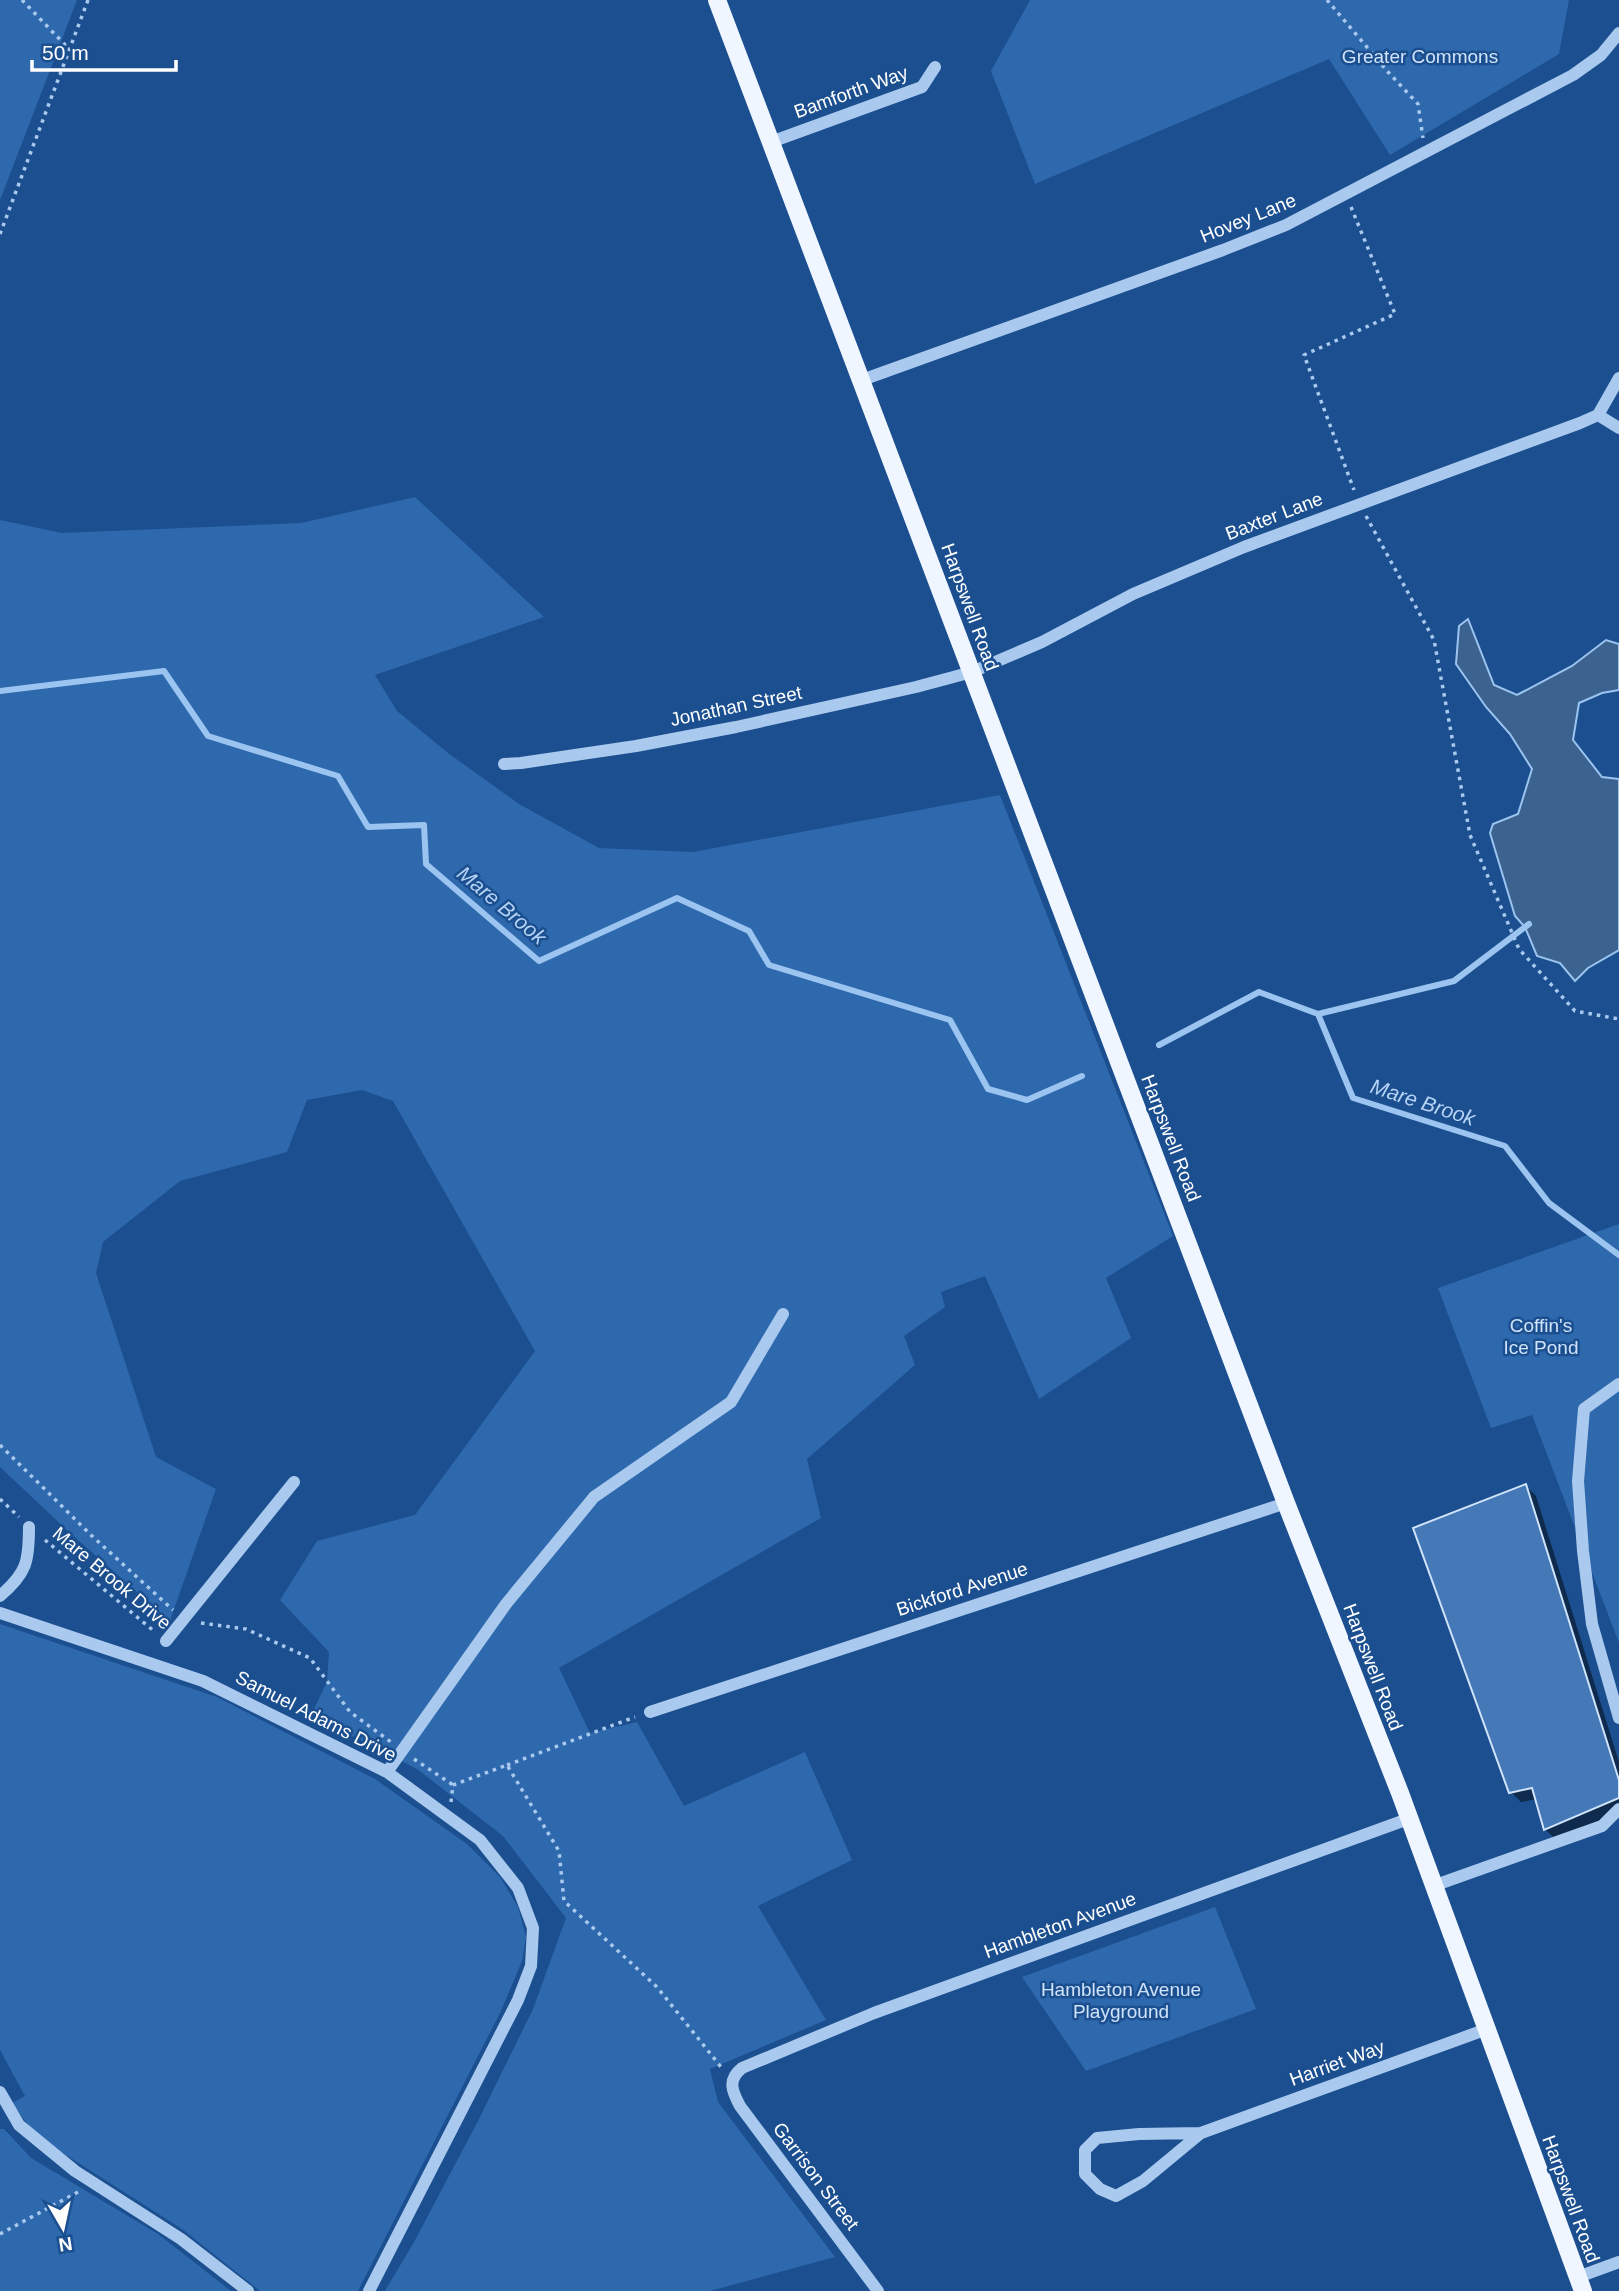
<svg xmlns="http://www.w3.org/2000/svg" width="1619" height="2291" viewBox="0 0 1619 2291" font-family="Helvetica,sans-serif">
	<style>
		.green { fill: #2e69ad }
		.water { fill: #3c6290; stroke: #9cc4f0; stroke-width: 2 }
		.shadow { fill: #0007 }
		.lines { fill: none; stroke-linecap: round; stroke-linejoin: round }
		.stream { stroke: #9cc4f0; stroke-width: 6 }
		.building { fill: #4478b7; stroke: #cfe3fa; stroke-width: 2 }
		.path { stroke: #a9c9ee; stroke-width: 3.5; stroke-dasharray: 3.5 5; stroke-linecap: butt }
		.minor { stroke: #a9c9ee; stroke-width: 12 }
		.major { stroke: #f0f6ff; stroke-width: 18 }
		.labels { text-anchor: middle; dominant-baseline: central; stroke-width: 5; stroke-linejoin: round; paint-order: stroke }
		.park-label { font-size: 19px; fill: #cfe3fa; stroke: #1b4f8f }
		.street-label { font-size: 19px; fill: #fff; stroke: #1b4f8f }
		.water-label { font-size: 21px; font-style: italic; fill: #b5d3f5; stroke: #1b4f8f }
	</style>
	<rect width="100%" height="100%" fill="#1b4f8f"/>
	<path class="green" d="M 0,0 L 77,0 L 0,200 Z
		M 1030,0 L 1569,0 L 1559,54 L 1390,155 L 1329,59 L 1035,184 L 991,71 Z
		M 415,497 L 544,617 L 375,675 L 397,711 L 448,753 L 519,804 L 599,848 L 693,852 L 1000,795 L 1173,1236 L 1106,1278 L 1131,1338 L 1039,1399 L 985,1276 L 941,1292 L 945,1307 L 904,1336 L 915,1365 L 807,1459 L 821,1518 L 559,1668 L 590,1733 L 637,1722 L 684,1806 L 805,1752 L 852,1860 L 758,1906 L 826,2020 L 710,2069 L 718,2102 L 835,2257 L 710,2291 L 385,2291 L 414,2242 L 478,2121 L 533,2009 L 566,1918 L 503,1836 L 417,1769 L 311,1715 L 327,1682 L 329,1652 L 280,1600 L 317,1541 L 415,1515 L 535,1351 L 393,1101 L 362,1090 L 307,1100 L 287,1152 L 180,1181 L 103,1242 L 96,1273 L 156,1457 L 216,1489 L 170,1621 L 70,1533 L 0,1467 L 0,520 L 62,533 L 301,523 Z
		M 1619,1224 L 1619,1643 L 1532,1415 L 1491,1428 L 1438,1288 Z
		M 0,1624 L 217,1697 L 375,1779 L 467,1844 L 500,1877 L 518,1907 L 526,1937 L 522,1961 L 501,2011 L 358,2291 L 260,2291 L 182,2229 L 55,2148 L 28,2125 L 12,2103 L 25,2096 L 0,2050 Z
		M 1215,1907 L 1256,2009 L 1086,2071 L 1022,1977 Z
		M 0,2129 L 4,2129 L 31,2158 L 158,2234 L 231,2291 L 0,2291 Z"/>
	<path class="water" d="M 1468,619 L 1494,685 L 1517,695 L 1572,666 L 1606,640 L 1619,644 L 1619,690 L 1602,693 L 1579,703 L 1573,740 L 1602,777 L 1619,779 L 1619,950 L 1588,968 L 1575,981 L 1560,963 L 1537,956 L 1525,927 L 1515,916 L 1490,833 L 1493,824 L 1518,814 L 1532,769 L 1510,734 L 1486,707 L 1456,664 L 1459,626 Z"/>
	<path class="shadow" d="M 1526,1486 L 1536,1496 L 1619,1762 L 1619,1812 L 1556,1840 L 1546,1830 L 1537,1799 L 1521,1802 L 1511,1792 Z"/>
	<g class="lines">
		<path class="stream" d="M 0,691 L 164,671 L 208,736 L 338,776 L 368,827 L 424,825 L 426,864 L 539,961 L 677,898 L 749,931 L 769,965 L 950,1020 L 988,1089 L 1027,1100 L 1082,1076
			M 1318,1014 L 1454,981 L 1529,924
			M 1159,1045 L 1259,992 L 1318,1014 L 1353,1098 L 1505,1146 L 1549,1203 L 1619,1255"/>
	</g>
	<path class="building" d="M 1526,1484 L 1619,1780 L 1619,1798 L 1544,1830 L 1532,1788 L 1509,1793 L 1413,1528 Z"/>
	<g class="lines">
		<path class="path" d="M 22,0 L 69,49
			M 1327,0 L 1388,72 L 1418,104 L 1423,138
			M 1351,207 L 1395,314 L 1304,355 L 1354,490
			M 0,234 L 88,0
			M 1366,516 L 1434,640 L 1470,835 L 1519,949 L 1575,1011 L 1619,1019
			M 0,1445 L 92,1536 L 173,1610
			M 0,1499 L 19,1517
			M 45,1540 L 155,1632
			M 201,1623 L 246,1629 L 310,1658 L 350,1712 L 391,1742
			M 414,1759 L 453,1785
			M 507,1765 L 635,1717
			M 451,1802 L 453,1785 L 507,1765 L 559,1851 L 564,1901 L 657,1987 L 721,2067
			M 0,2234 L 78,2192"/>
		<path class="minor" d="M 771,142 L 922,87 L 935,67
			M 1619,378 L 1598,415 L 1619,428
			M 862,380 L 1223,250 L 1286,225 L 1573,75 L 1601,55 L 1619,33
			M 504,764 L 521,763 L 636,746 L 736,727 L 916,687 L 972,672 L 1042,642 L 1133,594 L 1244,547 L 1580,423 L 1598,415
			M 1619,1384 L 1584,1409 L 1578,1481 L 1583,1551 L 1592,1624 L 1619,1718
			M 0,1596 C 27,1573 29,1561 29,1527
			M 0,1613 L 203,1681 L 387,1772 L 480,1840 L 518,1888 L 533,1928 L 531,1966 L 518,2000 L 369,2291
			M 166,1641 L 294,1482
			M 650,1712 L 1286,1503
			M 387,1772 L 506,1604 L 594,1497 L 731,1402 L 783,1314
			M 1433,1886 L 1602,1826 L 1619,1809
			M 0,2092 L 19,2125 L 75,2171 L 181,2239 L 248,2291
			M 1201,2133 L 1139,2134 L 1097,2138 L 1085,2150 L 1085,2174 L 1100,2189 L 1116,2196 L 1143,2181 L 1201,2133 L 1487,2029
			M 1578,2277 L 1619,2262
			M 878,2291 L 740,2106 C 732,2091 727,2080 742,2068 L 874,2013 L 1408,1819"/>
		<path class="major" d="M 717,0 L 1286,1503 L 1400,1793 L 1583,2291"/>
	</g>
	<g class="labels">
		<g class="park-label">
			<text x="1420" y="56">Greater Commons</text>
			<text x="1541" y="1325">Coffin's<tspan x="1541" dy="22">Ice Pond</tspan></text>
			<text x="1121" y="1989">Hambleton Avenue<tspan x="1121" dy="22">Playground</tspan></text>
		</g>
		<g class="street-label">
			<text transform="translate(851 92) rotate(-20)">Bamforth Way</text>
			<text transform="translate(1248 218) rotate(-22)">Hovey Lane</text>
			<text transform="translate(1274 516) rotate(-21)">Baxter Lane</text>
			<text transform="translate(970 607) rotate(70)">Harpswell Road</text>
			<text transform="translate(736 706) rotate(-12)">Jonathan Street</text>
			<text transform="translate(1171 1138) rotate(69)">Harpswell Road</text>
			<text transform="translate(112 1578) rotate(40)">Mare Brook Drive</text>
			<text transform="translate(962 1589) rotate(-18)">Bickford Avenue</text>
			<text transform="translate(1373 1667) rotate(69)">Harpswell Road</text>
			<text transform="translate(316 1716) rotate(27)">Samuel Adams Drive</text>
			<text transform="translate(1060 1925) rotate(-20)">Hambleton Avenue</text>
			<text transform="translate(1337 2063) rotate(-20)">Harriet Way</text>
			<text transform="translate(816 2176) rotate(53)">Garrison Street</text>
			<text transform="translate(1571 2199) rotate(70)">Harpswell Road</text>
		</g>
		<g class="water-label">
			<text transform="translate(502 905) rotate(40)">Mare Brook</text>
			<text transform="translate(1423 1102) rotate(18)">Mare Brook</text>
		</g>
	</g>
	<g transform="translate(63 2228) rotate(171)" stroke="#1b4f8f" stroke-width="5" paint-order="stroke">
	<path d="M0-5L12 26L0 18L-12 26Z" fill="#ffffff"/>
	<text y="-10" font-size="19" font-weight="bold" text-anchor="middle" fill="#ffffff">N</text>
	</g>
	<path d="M32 60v10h144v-10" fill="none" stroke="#ffffff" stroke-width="3.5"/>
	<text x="42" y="60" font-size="21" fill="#ffffff" stroke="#1b4f8f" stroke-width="5" paint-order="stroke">50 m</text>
</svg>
